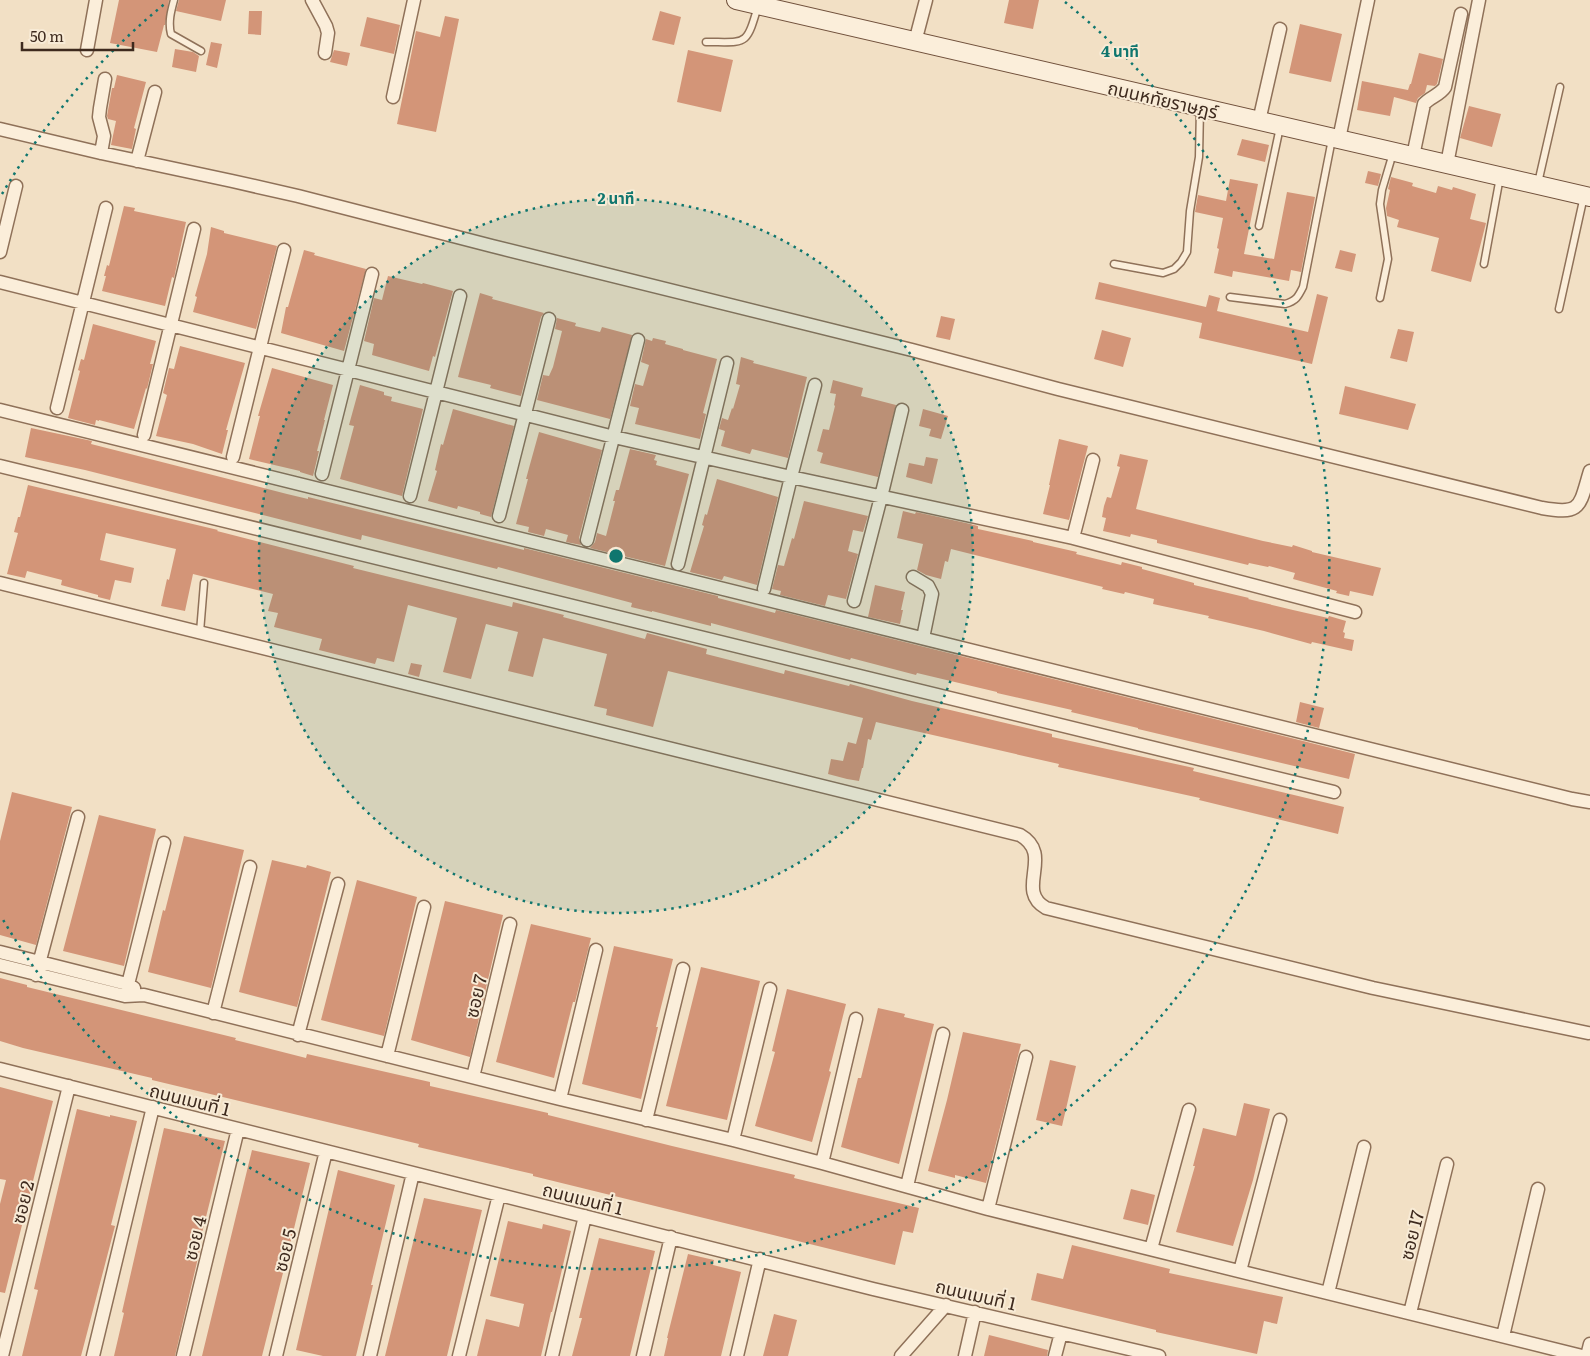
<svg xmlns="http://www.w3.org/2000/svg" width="1590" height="1356" viewBox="0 0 1590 1356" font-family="Literata,'Noto Sans Thai',serif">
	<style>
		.building { fill: #d39578 }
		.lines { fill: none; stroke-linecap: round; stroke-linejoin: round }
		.lane-casing { stroke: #8f7159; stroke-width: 9 }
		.street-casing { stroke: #8f7159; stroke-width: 15 }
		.secondary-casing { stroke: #71513c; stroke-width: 20 }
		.lane { stroke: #fbeeda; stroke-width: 6 }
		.street { stroke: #fbeeda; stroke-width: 12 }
		.secondary { stroke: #fbeeda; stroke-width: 18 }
		.ring { fill: none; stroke: #0f766e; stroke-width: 2.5; stroke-dasharray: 2.5 5 }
		.labels { text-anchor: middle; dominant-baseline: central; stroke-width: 4; stroke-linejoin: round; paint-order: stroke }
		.street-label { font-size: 18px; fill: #3e2a1e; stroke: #f8ebd6 }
		.centre { fill: #0f766e; stroke: #f8ebd6; stroke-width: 2.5 }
		.ring-label { font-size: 15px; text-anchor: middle; font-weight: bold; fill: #0f766e; stroke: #f8ebd6; stroke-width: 4; stroke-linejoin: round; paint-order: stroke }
	</style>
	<rect width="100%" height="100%" fill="#f2e0c5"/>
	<path class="building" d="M 119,0 L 169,0 L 165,25 L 164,25 L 157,52 L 110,43 Z
		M 179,0 L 226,0 L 221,21 L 176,11 Z
		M 1009,0 L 1039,0 L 1033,29 L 1004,23 Z
		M 249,11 L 262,11 L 261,35 L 248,34 Z
		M 660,11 L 681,17 L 674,45 L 652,40 Z
		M 445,16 L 459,19 L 436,132 L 397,124 L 416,31 L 440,37 Z
		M 367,17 L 400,25 L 394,54 L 360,46 Z
		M 1300,24 L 1342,34 L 1331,82 L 1289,73 Z
		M 211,42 L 222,44 L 217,68 L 206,65 Z
		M 175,49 L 193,52 L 199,56 L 196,72 L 172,67 Z
		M 334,50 L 350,53 L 347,66 L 330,62 Z
		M 688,50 L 733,60 L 721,112 L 677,102 Z
		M 1419,53 L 1443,59 L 1437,84 L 1435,86 L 1427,85 L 1425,93 L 1418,98 L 1416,103 L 1394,97 L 1390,116 L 1357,110 L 1362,81 L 1408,90 L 1410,84 L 1411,84 Z
		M 117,75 L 146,82 L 134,128 L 136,129 L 132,149 L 111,145 L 116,121 L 108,119 L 107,116 L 112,88 L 114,88 Z
		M 1469,106 L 1501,114 L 1492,147 L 1460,138 Z
		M 1242,139 L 1269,145 L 1265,162 L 1237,155 Z
		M 1368,171 L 1381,174 L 1378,186 L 1365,183 Z
		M 1391,177 L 1413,183 L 1412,186 L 1436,193 L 1438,186 L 1452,190 L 1453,187 L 1476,194 L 1470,219 L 1486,223 L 1471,282 L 1431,271 L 1439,238 L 1397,227 L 1399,220 L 1387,216 L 1386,208 L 1390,190 L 1388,189 Z
		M 1230,179 L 1258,184 L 1244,254 L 1274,259 L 1287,192 L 1315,197 L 1301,272 L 1291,270 L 1289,281 L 1233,271 L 1232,277 L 1214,273 L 1219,249 L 1217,248 L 1223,218 L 1195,212 L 1198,195 L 1226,201 Z
		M 124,206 L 135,208 L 134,211 L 186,222 L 174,278 L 172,277 L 165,306 L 102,291 L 106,276 L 104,276 L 107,265 L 109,266 Z
		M 211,227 L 224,231 L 224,233 L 277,246 L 256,329 L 193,312 L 197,297 L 195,296 L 207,254 Z
		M 304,250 L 315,253 L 314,255 L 366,269 L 344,351 L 281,333 L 286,307 L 288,307 Z
		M 1340,250 L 1356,254 L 1352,272 L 1335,268 Z
		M 388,276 L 422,284 L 423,283 L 453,291 L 435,357 L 433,356 L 429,371 L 372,355 L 374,344 L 364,341 L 374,298 L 382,300 Z
		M 1099,282 L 1206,307 L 1209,295 L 1220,298 L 1217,311 L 1308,332 L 1317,294 L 1328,297 L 1312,364 L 1199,338 L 1202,323 L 1095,299 Z
		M 480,293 L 493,297 L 492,299 L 544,313 L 541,317 L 521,396 L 490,388 L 491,385 L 458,377 Z
		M 941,316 L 955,319 L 950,340 L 936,337 Z
		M 557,318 L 576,323 L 575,326 L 600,332 L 602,327 L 632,335 L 610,419 L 537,400 L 543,375 L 549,376 L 553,367 L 562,331 L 555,329 Z
		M 93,324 L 156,341 L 150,364 L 153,364 L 147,389 L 146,388 L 134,429 L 99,420 L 99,421 L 96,420 L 95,425 L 68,418 L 80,371 L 78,370 L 81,359 L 84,360 Z
		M 1398,329 L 1414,332 L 1407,362 L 1390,358 Z
		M 1102,330 L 1131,338 L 1123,367 L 1094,359 Z
		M 653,338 L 666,341 L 665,344 L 683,349 L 683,350 L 717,359 L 703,413 L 706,414 L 700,439 L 635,424 L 639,408 L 630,406 L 635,384 L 643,386 L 649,365 L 641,362 L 646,339 L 652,341 Z
		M 180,346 L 245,363 L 226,430 L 228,430 L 222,454 L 193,444 L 156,436 L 167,395 L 163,393 L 169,368 L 174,369 Z
		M 741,357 L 754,361 L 753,363 L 807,377 L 788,458 L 752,449 L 750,454 L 721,446 L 725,431 L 719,429 L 722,418 L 728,420 L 732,408 L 733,409 L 740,385 L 736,384 Z
		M 272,368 L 333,385 L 324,420 L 325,420 L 317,451 L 319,451 L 313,476 L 300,472 L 300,471 L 249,459 L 260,416 L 258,416 Z
		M 833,380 L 863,388 L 861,396 L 896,405 L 878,477 L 820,463 L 823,453 L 817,451 L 823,429 L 829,430 L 835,406 L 834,405 L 836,394 L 830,393 Z
		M 360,385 L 384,392 L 384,395 L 392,397 L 391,401 L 423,409 L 402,496 L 340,479 L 354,426 L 349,425 Z
		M 1345,386 L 1416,404 L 1408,430 L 1339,414 Z
		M 453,409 L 514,426 L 491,517 L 480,514 L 480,512 L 458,506 L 457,509 L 428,501 L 437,471 L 435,470 L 441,444 L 443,445 Z
		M 923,409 L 948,416 L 941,439 L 929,436 L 931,429 L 919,426 Z
		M 31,428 L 92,441 L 91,444 L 287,494 L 308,499 L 308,497 L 524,550 L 524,548 L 718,596 L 718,598 L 775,613 L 776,610 L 1355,754 L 1349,779 L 1138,729 L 1138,728 L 1071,712 L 1072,710 L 997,693 L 997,692 L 917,673 L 916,675 L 851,658 L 850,660 L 711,623 L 711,626 L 652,611 L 652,612 L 631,607 L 632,603 L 498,567 L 497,569 L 362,535 L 361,540 L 85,470 L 25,457 Z
		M 539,432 L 602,450 L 579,538 L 581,545 L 566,542 L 568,535 L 546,529 L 544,536 L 528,532 L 529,527 L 516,524 L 528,479 L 526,479 L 529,468 Z
		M 1059,439 L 1088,446 L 1069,520 L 1043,514 L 1050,485 L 1049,485 Z
		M 630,449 L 656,455 L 654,460 L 657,461 L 656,465 L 689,474 L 665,566 L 590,548 L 595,542 L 597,533 L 606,536 L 615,501 L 613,501 L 616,490 L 619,490 Z
		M 1120,454 L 1148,460 L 1136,509 L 1263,541 L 1292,547 L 1293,545 L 1312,551 L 1312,552 L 1381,568 L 1373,596 L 1350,591 L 1349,596 L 1336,593 L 1337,591 L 1293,579 L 1295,573 L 1269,566 L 1268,567 L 1249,563 L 1248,565 L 1157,543 L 1157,540 L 1131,534 L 1130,537 L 1103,531 L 1106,518 L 1102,517 L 1104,506 L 1107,497 L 1111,498 L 1120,467 L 1117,466 Z
		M 926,457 L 938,459 L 932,484 L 906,477 L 909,463 L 924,466 Z
		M 717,479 L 778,497 L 757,585 L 724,576 L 722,580 L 690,572 L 704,526 L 702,525 L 705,514 L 707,515 Z
		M 28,485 L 218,530 L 217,531 L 354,566 L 353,568 L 512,607 L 513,602 L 564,615 L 563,617 L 645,639 L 647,633 L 707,649 L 706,654 L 784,674 L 785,670 L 849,686 L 850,684 L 912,701 L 1052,734 L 1052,737 L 1194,768 L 1193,771 L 1344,807 L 1338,834 L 1199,800 L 1200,798 L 1058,767 L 1059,764 L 876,722 L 871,740 L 868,739 L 863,768 L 862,768 L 859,781 L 847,779 L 828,774 L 831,759 L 843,761 L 848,742 L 856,744 L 863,718 L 668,671 L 653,727 L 606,715 L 607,709 L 594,706 L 607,654 L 543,638 L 533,677 L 508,671 L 518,632 L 486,624 L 471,679 L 443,672 L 457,618 L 408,605 L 394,662 L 377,658 L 375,664 L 319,650 L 322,639 L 274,627 L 278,613 L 268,611 L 273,594 L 193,574 L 185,611 L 161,606 L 167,579 L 169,580 L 176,549 L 106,533 L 100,560 L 134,568 L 131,583 L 115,580 L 110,600 L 98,597 L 98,595 L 61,585 L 62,580 L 27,571 L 25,578 L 7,574 L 18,533 L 14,532 L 18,517 L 20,517 Z
		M 804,501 L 868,516 L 863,532 L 853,530 L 848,551 L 858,554 L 846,599 L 828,595 L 825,606 L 780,595 L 781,591 L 772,589 L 778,565 L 784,566 L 792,538 L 794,539 Z
		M 903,511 L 915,514 L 916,512 L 966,523 L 978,526 L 978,529 L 1033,541 L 1033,542 L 1077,552 L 1076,554 L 1121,565 L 1122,562 L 1142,567 L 1142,569 L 1194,583 L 1194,585 L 1249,598 L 1248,599 L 1293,610 L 1328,618 L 1329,616 L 1346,621 L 1343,632 L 1345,633 L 1344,638 L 1354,640 L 1352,651 L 1312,642 L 1311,644 L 1264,631 L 1208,618 L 1209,616 L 1153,604 L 1154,599 L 1125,592 L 1124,594 L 1102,589 L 1103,587 L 951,549 L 948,562 L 945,561 L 941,579 L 926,575 L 917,570 L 923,544 L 897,538 Z
		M 875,585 L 905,592 L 901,610 L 903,610 L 900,624 L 868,617 Z
		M 411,663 L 422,665 L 419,677 L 408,674 Z
		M 1300,702 L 1324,708 L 1319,728 L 1296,722 Z
		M 12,792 L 72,807 L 36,945 L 0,935 L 0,841 Z
		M 99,815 L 156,829 L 124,966 L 63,951 Z
		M 184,836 L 244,850 L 211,988 L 148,972 L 163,910 L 165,911 Z
		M 272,860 L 306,868 L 307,865 L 331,872 L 297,1007 L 239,992 Z
		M 357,880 L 417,897 L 384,1036 L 321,1020 Z
		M 445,901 L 503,915 L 470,1057 L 411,1040 Z
		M 531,924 L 591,938 L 575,1002 L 573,1002 L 554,1078 L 496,1062 Z
		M 614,946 L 673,959 L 656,1027 L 658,1027 L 641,1099 L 582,1084 Z
		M 701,967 L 760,981 L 727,1120 L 666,1106 Z
		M 0,978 L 27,985 L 27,987 L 236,1038 L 235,1040 L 306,1058 L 307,1054 L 430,1082 L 430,1086 L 548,1113 L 548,1115 L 672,1146 L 795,1175 L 794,1178 L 919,1208 L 913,1233 L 903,1231 L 895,1265 L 533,1176 L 533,1174 L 418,1147 L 419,1144 L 152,1080 L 152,1078 L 23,1048 L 0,1041 Z
		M 787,989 L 846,1004 L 829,1071 L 831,1072 L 812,1142 L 755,1126 L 775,1052 L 772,1051 Z
		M 878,1008 L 905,1014 L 904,1017 L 934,1024 L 899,1164 L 841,1147 L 858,1078 L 861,1078 Z
		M 963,1032 L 1021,1044 L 986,1183 L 955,1175 L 955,1178 L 928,1171 L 947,1100 Z
		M 1050,1060 L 1076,1066 L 1062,1126 L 1036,1120 Z
		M 0,1087 L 53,1101 L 5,1293 L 0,1292 L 0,1204 L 6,1180 L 0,1179 Z
		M 1244,1103 L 1270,1109 L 1253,1180 L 1233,1246 L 1176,1232 L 1195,1166 L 1193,1166 L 1203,1128 L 1236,1136 Z
		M 77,1109 L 110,1117 L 110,1115 L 137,1121 L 111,1225 L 115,1226 L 81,1356 L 22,1356 L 38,1290 L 34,1289 Z
		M 164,1128 L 225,1141 L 199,1245 L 201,1245 L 175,1356 L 114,1356 L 124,1313 L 122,1312 Z
		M 252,1150 L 310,1163 L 288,1253 L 262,1356 L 202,1356 Z
		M 338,1170 L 395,1185 L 371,1285 L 373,1285 L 356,1356 L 323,1356 L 296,1350 Z
		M 1131,1189 L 1155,1195 L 1148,1225 L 1123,1219 Z
		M 424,1198 L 482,1210 L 447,1356 L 385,1356 Z
		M 508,1221 L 542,1229 L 543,1224 L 571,1231 L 552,1312 L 551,1312 L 541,1356 L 477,1356 L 486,1319 L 519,1327 L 524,1304 L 490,1296 Z
		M 599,1238 L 655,1251 L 630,1356 L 572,1356 L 582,1318 L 579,1318 Z
		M 1072,1245 L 1170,1269 L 1169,1273 L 1283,1297 L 1277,1324 L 1264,1321 L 1257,1354 L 1156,1332 L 1156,1330 L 1031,1300 L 1037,1273 L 1063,1279 Z
		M 688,1254 L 714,1260 L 713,1265 L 741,1272 L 721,1356 L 664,1356 L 668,1338 L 667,1338 Z
		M 774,1314 L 797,1320 L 788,1356 L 763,1356 Z
		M 989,1335 L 1048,1350 L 1047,1356 L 984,1356 Z"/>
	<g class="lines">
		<g class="lane-casing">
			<path id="lane" d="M 174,0 C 171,11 168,22 171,34 L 201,51
				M 706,42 C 747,42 746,47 758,6
				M 1538,183 L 1560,87
				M 1259,226 L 1280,127
				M 1114,264 L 1163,273 L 1174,269 L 1181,262 L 1187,252 L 1190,211 L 1199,157 L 1200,108
				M 1484,264 L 1500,177
				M 1230,297 L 1285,304 C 1296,301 1298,297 1303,287 L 1332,139
				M 1380,298 L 1388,259 L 1380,204 L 1382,190 L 1393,153
				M 1559,309 L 1584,196
				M 200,632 L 204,583"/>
		</g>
		<g class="street-casing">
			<path id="street" d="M 312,0 L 326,26 L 328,33 L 325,53
				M 915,42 L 926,0
				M 87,50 L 96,0
				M 393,97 L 414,0
				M 1259,121 L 1280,29
				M 0,129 L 101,153 L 232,181 L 298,196 L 492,246 L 912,350 L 1058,389 L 1542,508 C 1582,515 1579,507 1590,471
				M 1339,139 L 1368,0
				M 101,153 L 104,136 L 99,117 L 100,108 L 105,79
				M 1413,156 L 1424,104 C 1430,97 1440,95 1445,87 L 1461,14
				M 137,161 L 155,92
				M 1447,164 L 1479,0
				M 0,252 L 16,186
				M 0,282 L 614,437 L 791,477 L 1073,538 L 1355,612
				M 57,408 L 106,208
				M 0,410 L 1572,799 L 1590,802
				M 144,435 L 194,229
				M 233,457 L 284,250
				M 0,466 L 1334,792
				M 322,474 L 372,274
				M 410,496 L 460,296
				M 499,516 L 549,319
				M 1073,538 L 1093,460
				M 587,540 L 638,340
				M 678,564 L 727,363
				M 913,577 L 928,586 L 932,594 L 923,638
				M 0,583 L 1020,835 C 1055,855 1014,890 1046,908 L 1373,988 L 1588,1033
				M 764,589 L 791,477 L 815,385
				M 854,601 L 881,497 L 902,410
				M 0,952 L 127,984 L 134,988
				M 0,965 L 125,996 L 144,995 L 560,1099 L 733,1140 L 822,1163 L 988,1209 L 1582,1356
				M 36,975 L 78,817
				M 125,996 L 164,843
				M 213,1013 L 250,867
				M 298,1035 L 338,884
				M 387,1056 L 424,907
				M 0,1069 L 873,1289 L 1159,1356
				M 473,1077 L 510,924
				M 560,1099 L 596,950
				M 646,1120 L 683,969
				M 733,1140 L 770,989
				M 822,1163 L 856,1019
				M 907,1186 L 943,1034
				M 988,1209 L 1026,1057
				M 1151,1249 L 1189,1110
				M 1240,1271 L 1280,1120
				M 1328,1293 L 1364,1147
				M 1410,1313 L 1447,1164
				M 1503,1336 L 1538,1189
				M 2,1356 L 69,1086
				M 93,1356 L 153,1107
				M 183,1356 L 238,1129
				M 276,1356 L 326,1151
				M 370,1356 L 413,1173
				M 459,1356 L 499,1195
				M 552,1356 L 585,1216
				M 643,1356 L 671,1237
				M 737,1356 L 760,1259
				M 901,1356 L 946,1305
				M 965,1356 L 975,1312
				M 1055,1356 L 1061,1333
				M 1587,1356 L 1590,1344"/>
		</g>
		<g class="secondary-casing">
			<path id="secondary" d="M 736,0 L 1590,197"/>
		</g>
		<use href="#lane" class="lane"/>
		<use href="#street" class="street"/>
		<use href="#secondary" class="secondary"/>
	</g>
	<circle cx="616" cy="556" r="357" fill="#0f766e" fill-opacity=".12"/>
	<g class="ring">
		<circle cx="616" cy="556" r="357"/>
		<path d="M2 194A713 713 0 0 1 167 2M1065 2A713 713 0 1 1 2 918"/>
	</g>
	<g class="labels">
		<g class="street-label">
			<text transform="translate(1163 99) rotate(13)">ถนนหทัยราษฎร์</text>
			<text transform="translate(475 996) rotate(-77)">ซอย 7</text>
			<text transform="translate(190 1099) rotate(14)">ถนนเมนที่ 1</text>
			<text transform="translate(583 1198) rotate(14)">ถนนเมนที่ 1</text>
			<text transform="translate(22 1202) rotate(-76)">ซอย 2</text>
			<text transform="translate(1411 1235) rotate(-76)">ซอย 17</text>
			<text transform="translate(194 1238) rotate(-76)">ซอย 4</text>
			<text transform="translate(284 1250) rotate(-76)">ซอย 5</text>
			<text transform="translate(976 1294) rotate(13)">ถนนเมนที่ 1</text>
		</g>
	</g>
	<circle cx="616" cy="556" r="8" class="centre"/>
	<g class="ring-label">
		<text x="1120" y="57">4 นาที</text>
		<text x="616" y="204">2 นาที</text>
	</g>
	<path d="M22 42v8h111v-8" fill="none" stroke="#3e2a1e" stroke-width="2.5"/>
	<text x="30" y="42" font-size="15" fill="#3e2a1e" stroke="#f8ebd6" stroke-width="4" paint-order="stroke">50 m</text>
</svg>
